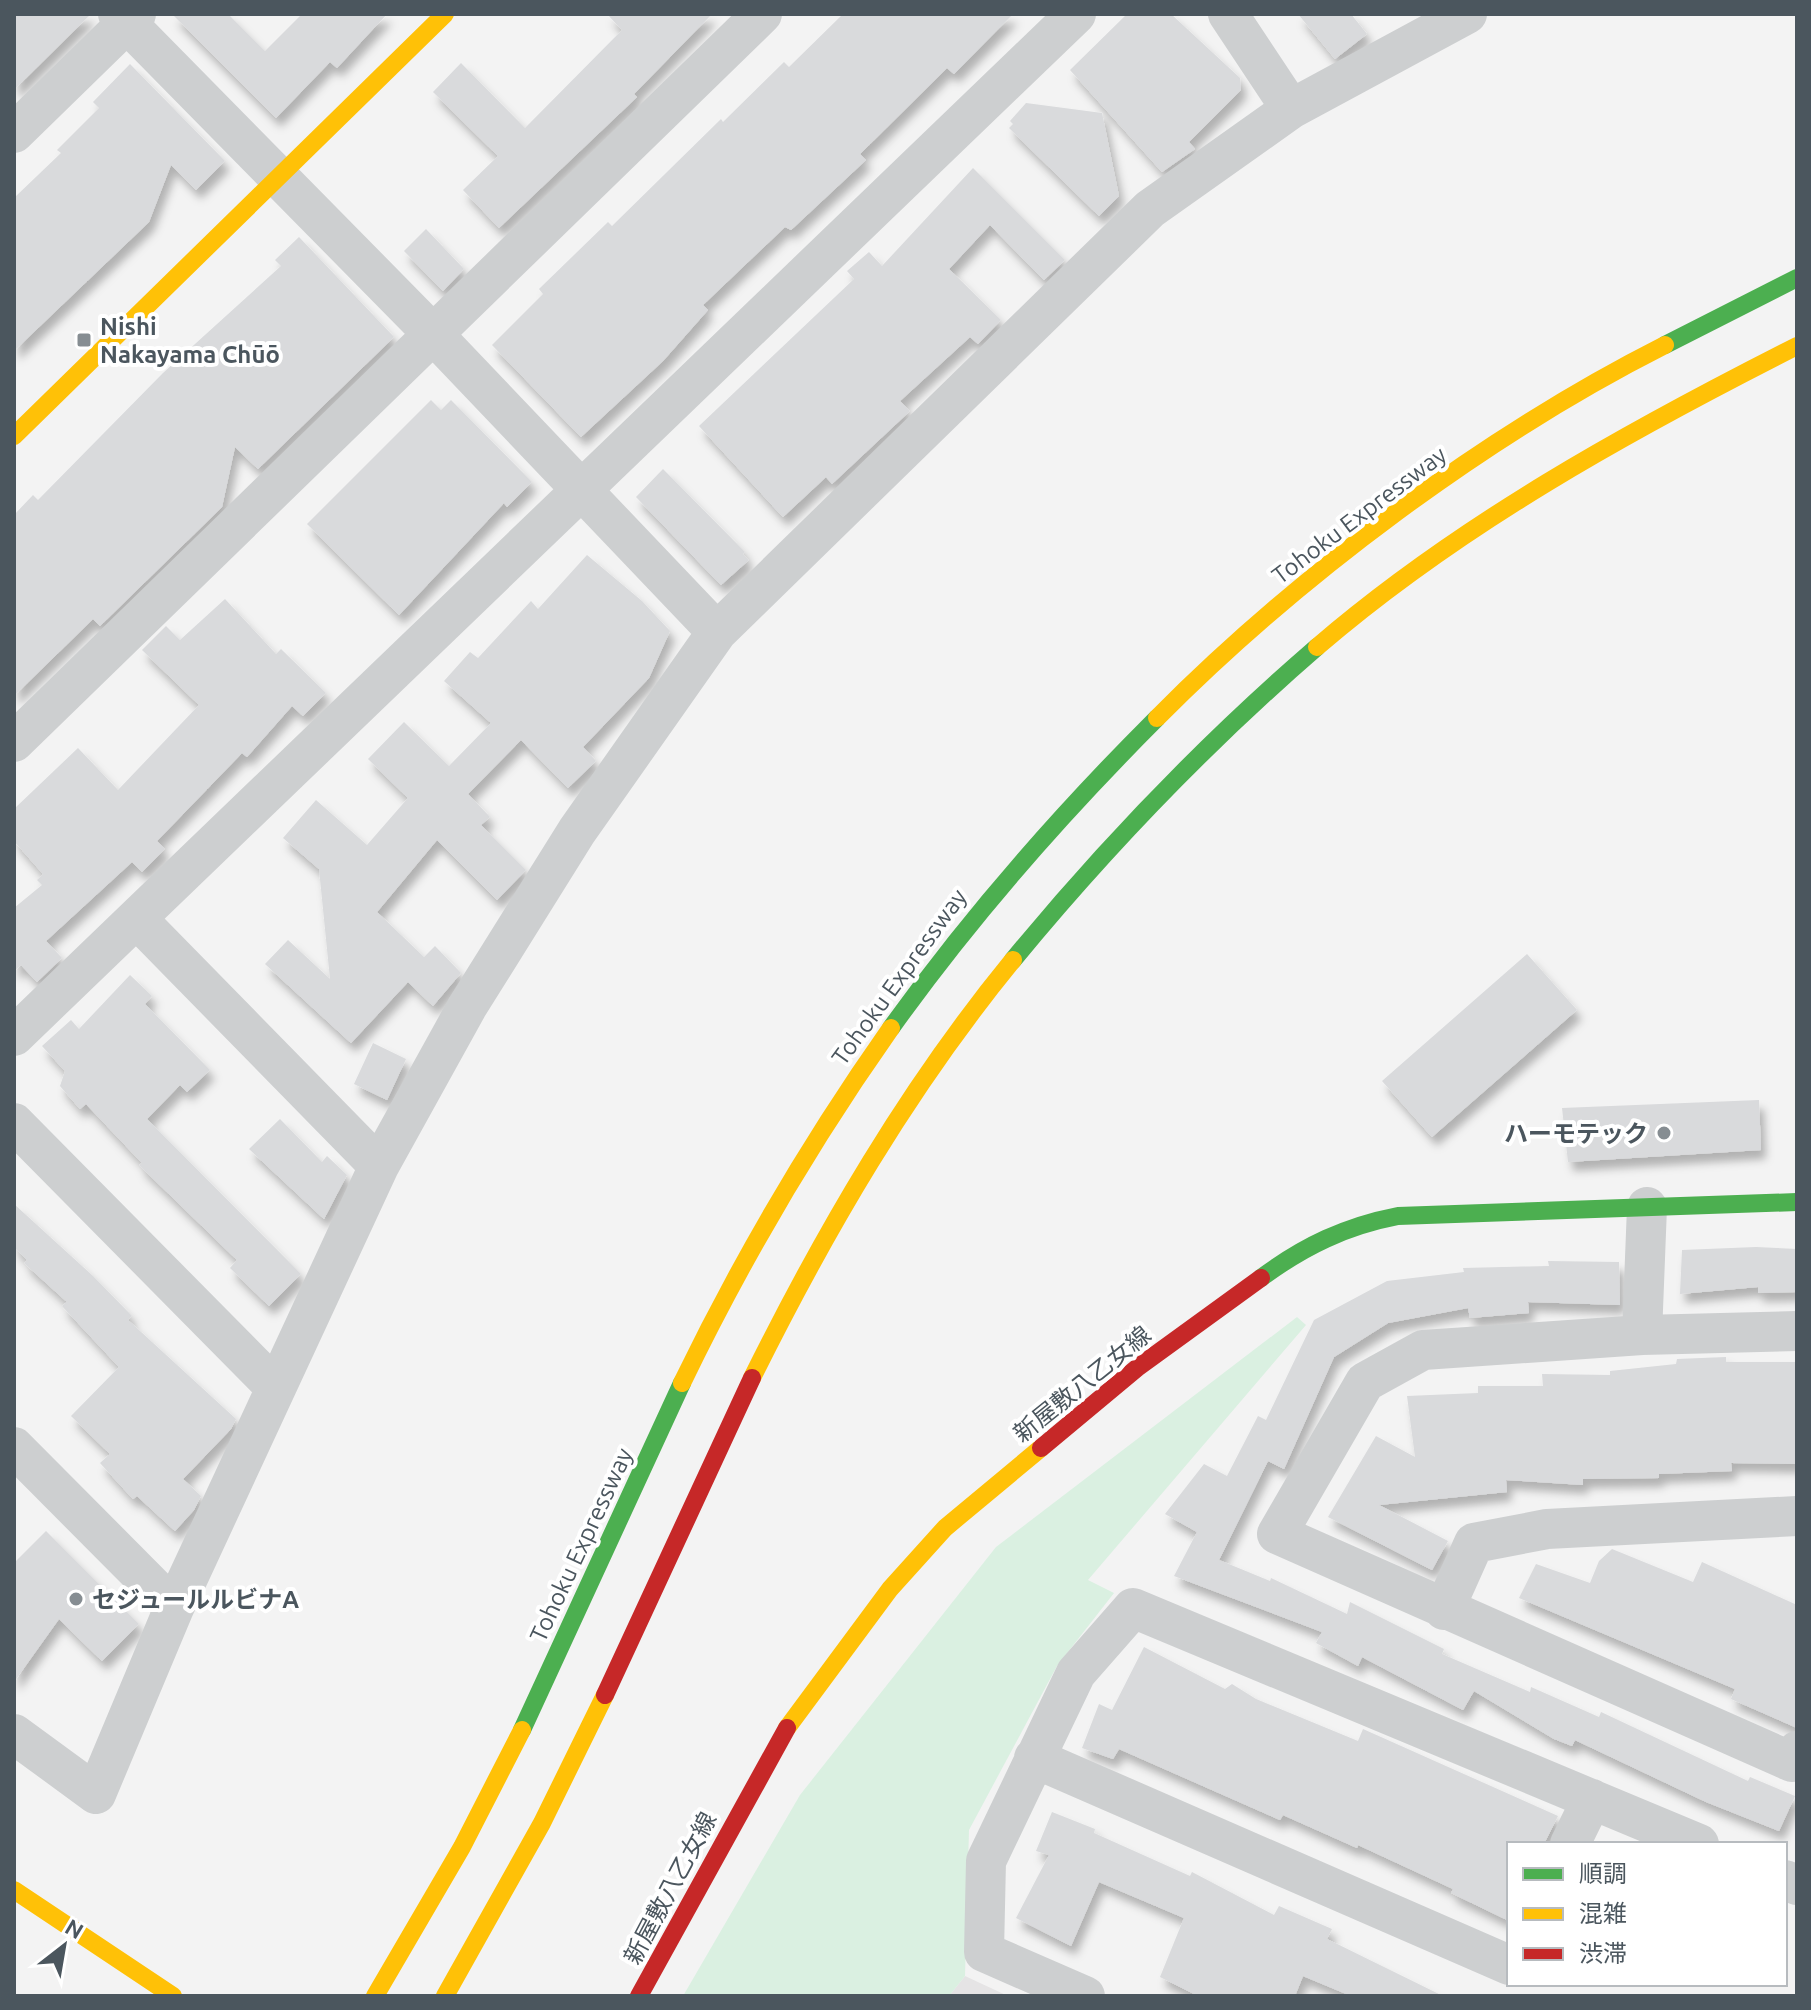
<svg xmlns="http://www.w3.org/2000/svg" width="1811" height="2010" viewBox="0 0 1811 2010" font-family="Ubuntu,'Noto Sans JP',sans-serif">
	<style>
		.education { fill: #e5e4e5 }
		.green { fill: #daf0e1 }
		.building { fill: #d9dadc; filter: url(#shadow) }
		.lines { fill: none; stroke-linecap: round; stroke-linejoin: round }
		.street { stroke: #cdcfd0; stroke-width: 40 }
		.fast { stroke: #4caf50; stroke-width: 18 }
		.slow { stroke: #ffc107; stroke-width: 18 }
		.jam { stroke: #c62828; stroke-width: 18 }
		.poi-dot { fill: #868d92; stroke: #fff; stroke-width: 3 }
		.labels { text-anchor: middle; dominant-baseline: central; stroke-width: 8; stroke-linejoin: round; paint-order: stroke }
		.poi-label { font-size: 24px; font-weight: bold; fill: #4b565e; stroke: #fff; text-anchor: start }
		.street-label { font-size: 24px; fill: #4b565e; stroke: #fff }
	</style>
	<defs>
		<filter id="shadow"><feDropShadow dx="5" dy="9" stdDeviation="4" flood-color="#0004"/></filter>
	</defs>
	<rect width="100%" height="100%" fill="#f3f3f3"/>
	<path class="education" d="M 965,1976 L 1008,1996 L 949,1996 Z"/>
	<path class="green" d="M 1297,1317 L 1306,1325 L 1088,1580 L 1114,1593 L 1057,1666 L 969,1830 L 965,1976 L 949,1996 L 683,1996 L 800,1795 L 996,1547 Z"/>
	<path class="building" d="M 14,14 L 91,14 L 14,90 Z
		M 172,14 L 228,14 L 265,51 L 302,14 L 387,14 L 337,68 L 330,62 L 276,118 Z
		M 607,14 L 712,14 L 634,94 L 637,97 L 499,228 L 463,190 L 498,156 L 433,92 L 461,63 L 525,128 L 622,30 Z
		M 843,14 L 1013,14 L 954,74 L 947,68 L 860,154 L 866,160 L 791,230 L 785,227 L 703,305 L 708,310 L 663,361 L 581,437 L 492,345 L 543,294 L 539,289 L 608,222 L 612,226 L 721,119 L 723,122 L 784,62 L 789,67 Z
		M 1127,14 L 1171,14 L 1240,78 L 1241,90 L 1189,142 L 1195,149 L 1162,172 L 1070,70 Z
		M 1298,14 L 1351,14 L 1367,34 L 1335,59 Z
		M 130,64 L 225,161 L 196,190 L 171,165 L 149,222 L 14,351 L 14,198 L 61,153 L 57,150 L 99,108 L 93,102 Z
		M 1026,103 L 1102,113 L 1119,196 L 1099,216 L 1009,128 L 1013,124 L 1010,121 Z
		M 973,168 L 1065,260 L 1044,280 L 990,225 L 949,269 L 1001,320 L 978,344 L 970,337 L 900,401 L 910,411 L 832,484 L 826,477 L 783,517 L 699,426 L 854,279 L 847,271 L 869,252 L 882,266 Z
		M 426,229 L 464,269 L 443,291 L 404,251 Z
		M 299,237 L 394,337 L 258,469 L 235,447 L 222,507 L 100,626 L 93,619 L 14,696 L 14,515 L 33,495 L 38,500 L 163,373 L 281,266 L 275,260 Z
		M 431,400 L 441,410 L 451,400 L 532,482 L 507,507 L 504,503 L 399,615 L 307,524 Z
		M 663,469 L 745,552 L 743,554 L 749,560 L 721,585 L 636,497 Z
		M 587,555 L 642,601 L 670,631 L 649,678 L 583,747 L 596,761 L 568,788 L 521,740 L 468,794 L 490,817 L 481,825 L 526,870 L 497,900 L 437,840 L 377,912 L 424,957 L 435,946 L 461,973 L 433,1006 L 408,982 L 351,1043 L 265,964 L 288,940 L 330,979 L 319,869 L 283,838 L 316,800 L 367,845 L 408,798 L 368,759 L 404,722 L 449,766 L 491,723 L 444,681 L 470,652 L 478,658 L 531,601 L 538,609 Z
		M 225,599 L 276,654 L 281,649 L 326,693 L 303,716 L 292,706 L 247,757 L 242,753 L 157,841 L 165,849 L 142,872 L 132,862 L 46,941 L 62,958 L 37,982 L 21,965 L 14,971 L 14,908 L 42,885 L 37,880 L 43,874 L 14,841 L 14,809 L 78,748 L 118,790 L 199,705 L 142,650 L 166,626 L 180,640 Z
		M 1527,954 L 1577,1010 L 1432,1137 L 1382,1081 Z
		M 130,975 L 152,996 L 145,1004 L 210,1070 L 187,1092 L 180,1085 L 147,1119 L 301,1274 L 269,1306 L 230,1268 L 237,1260 L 139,1165 L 142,1163 L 86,1104 L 80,1109 L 60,1086 L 65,1071 L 42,1046 L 71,1020 L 79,1029 Z
		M 373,1043 L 406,1059 L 387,1100 L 354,1084 Z
		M 1759,1100 L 1761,1150 L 1568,1162 L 1562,1108 Z
		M 280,1119 L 322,1162 L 327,1156 L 347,1175 L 324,1219 L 249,1149 Z
		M 14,1204 L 93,1276 L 132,1316 L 128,1320 L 236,1419 L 231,1429 L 183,1479 L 201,1496 L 194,1510 L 175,1531 L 137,1496 L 133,1499 L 100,1463 L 110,1454 L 71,1416 L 119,1367 L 62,1306 L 67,1302 L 24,1263 L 27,1260 L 14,1247 Z
		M 1756,1247 L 1797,1249 L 1797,1292 L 1758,1293 L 1758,1287 L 1680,1294 L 1682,1250 Z
		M 1548,1261 L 1619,1262 L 1620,1305 L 1528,1302 L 1529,1313 L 1470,1318 L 1468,1308 L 1388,1323 L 1334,1357 L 1284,1469 L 1268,1461 L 1219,1560 L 1270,1581 L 1271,1578 L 1347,1614 L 1350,1602 L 1444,1649 L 1442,1654 L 1530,1692 L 1531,1687 L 1599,1717 L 1601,1712 L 1748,1781 L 1750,1777 L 1795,1796 L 1779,1831 L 1706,1802 L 1575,1740 L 1572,1746 L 1554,1739 L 1474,1691 L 1463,1710 L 1362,1657 L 1358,1666 L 1316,1643 L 1322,1632 L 1174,1576 L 1197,1532 L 1165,1514 L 1204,1464 L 1227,1476 L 1258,1416 L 1266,1420 L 1314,1320 L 1387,1281 L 1464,1272 L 1463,1268 L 1549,1266 Z
		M 1726,1357 L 1726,1362 L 1796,1362 L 1797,1464 L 1731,1463 L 1732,1471 L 1659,1474 L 1659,1478 L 1583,1479 L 1583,1485 L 1506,1480 L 1507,1492 L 1379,1505 L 1448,1541 L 1432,1570 L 1328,1517 L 1376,1436 L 1415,1457 L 1407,1396 L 1478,1393 L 1478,1386 L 1543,1386 L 1542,1374 L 1610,1375 L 1610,1371 L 1676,1364 L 1677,1359 Z
		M 46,1531 L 139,1624 L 102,1661 L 59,1619 L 14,1682 L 14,1563 Z
		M 1612,1549 L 1693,1582 L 1702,1562 L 1797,1605 L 1797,1728 L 1731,1699 L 1735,1689 L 1519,1598 L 1536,1564 L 1590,1583 L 1599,1561 Z
		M 1144,1647 L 1225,1689 L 1232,1684 L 1256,1699 L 1358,1741 L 1363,1729 L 1558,1816 L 1544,1844 L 1509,1844 L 1509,1921 L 1451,1893 L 1453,1889 L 1358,1845 L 1357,1848 L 1283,1815 L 1280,1820 L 1119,1749 L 1113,1759 L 1082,1748 L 1099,1704 L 1112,1710 Z
		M 1052,1812 L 1095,1829 L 1094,1833 L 1190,1876 L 1192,1872 L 1274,1915 L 1279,1906 L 1332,1929 L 1327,1939 L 1443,1996 L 1351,1996 L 1303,1976 L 1295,1996 L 1198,1996 L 1160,1977 L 1184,1918 L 1099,1882 L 1071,1946 L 1016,1918 L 1049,1855 L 1036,1851 Z"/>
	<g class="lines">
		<path class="street" d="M 118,14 L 433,334 L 717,632
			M 1228,14 L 1291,109
			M 14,133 L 136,14
			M 14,742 L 762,14
			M 138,920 L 379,1166
			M 14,1036 L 1076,14
			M 14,1123 L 276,1388
			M 1797,1331 L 1642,1335 L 1423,1350 L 1365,1382 L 1277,1534 L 1792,1762 L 1797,1751
			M 1642,1335 L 1647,1207
			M 14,1447 L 174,1608
			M 1444,1610 L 1474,1543 L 1547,1529 L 1797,1516
			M 14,1734 L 96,1794 L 174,1608 L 379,1166 L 467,1007 L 577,831 L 717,632 L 1150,209 L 1291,109 L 1467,14
			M 1034,1758 L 1509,1965
			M 1570,1844 L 1592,1799
			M 1785,1880 L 1797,1885
			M 1085,1996 L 984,1952 L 986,1861 L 1076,1673 L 1133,1608 L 1699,1844"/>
		<path class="fast" d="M 1665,345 L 1797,278
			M 1013,960 C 1106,847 1206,743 1317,647
			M 891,1028 C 971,916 1060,815 1157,718
			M 1261,1278 C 1304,1246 1346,1226 1398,1216 L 1797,1202
			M 522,1730 L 682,1383"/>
		<path class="slow" d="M 14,436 L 445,14
			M 1317,647 C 1460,524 1629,431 1797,346
			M 1157,718 C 1299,575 1485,436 1665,345
			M 752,1378 C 825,1231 908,1088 1013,960
			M 682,1383 C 742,1259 812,1140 891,1028
			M 787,1728 L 890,1589 L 945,1528 L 1041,1448
			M 14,1890 L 173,1996
			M 375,1996 L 462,1847 L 522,1730
			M 445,1996 L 542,1823 L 605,1695"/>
		<path class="jam" d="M 1041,1448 L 1137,1368 L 1261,1278
			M 605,1695 L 752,1378
			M 639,1996 L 787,1728"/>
	</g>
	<g class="poi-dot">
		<rect x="76" y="332" width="16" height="16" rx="4"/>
		<circle cx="1664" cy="1133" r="8"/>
		<circle cx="76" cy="1599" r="8"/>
	</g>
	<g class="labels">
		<g class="poi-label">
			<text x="100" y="326">Nishi<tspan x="100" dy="28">Nakayama Chūō</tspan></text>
			<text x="1648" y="1133" text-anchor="end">ハーモテック</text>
			<text x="92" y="1599">セジュールルビナA</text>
		</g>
		<g class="street-label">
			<text transform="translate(1359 515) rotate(-37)">Tohoku Expressway</text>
			<text transform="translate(899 977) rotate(-54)">Tohoku Expressway</text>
			<text transform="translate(1082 1384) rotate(-39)">新屋敷八乙女線</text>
			<text transform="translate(581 1545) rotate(-65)">Tohoku Expressway</text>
			<text transform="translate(670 1888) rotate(-62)">新屋敷八乙女線</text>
		</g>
	</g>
	<rect width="1811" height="2010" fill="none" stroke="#4b565e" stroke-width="32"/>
	<rect x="1507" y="1842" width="280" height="144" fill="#ffffff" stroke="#b7bbbf" stroke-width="2"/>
	<rect x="1523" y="1868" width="40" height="12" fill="#4caf50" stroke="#b7bbbf" stroke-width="2"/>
	<text x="1579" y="1882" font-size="24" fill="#4b565e">順調</text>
	<rect x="1523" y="1908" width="40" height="12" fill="#ffc107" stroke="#b7bbbf" stroke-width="2"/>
	<text x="1579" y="1922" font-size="24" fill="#4b565e">混雑</text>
	<rect x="1523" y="1948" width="40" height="12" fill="#c62828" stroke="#b7bbbf" stroke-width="2"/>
	<text x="1579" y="1962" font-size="24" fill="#4b565e">渋滞</text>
	<g transform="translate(64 1946) rotate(31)" stroke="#ffffff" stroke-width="6" paint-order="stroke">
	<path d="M0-6L14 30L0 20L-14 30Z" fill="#4b565e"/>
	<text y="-12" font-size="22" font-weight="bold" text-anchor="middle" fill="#4b565e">N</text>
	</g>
</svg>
